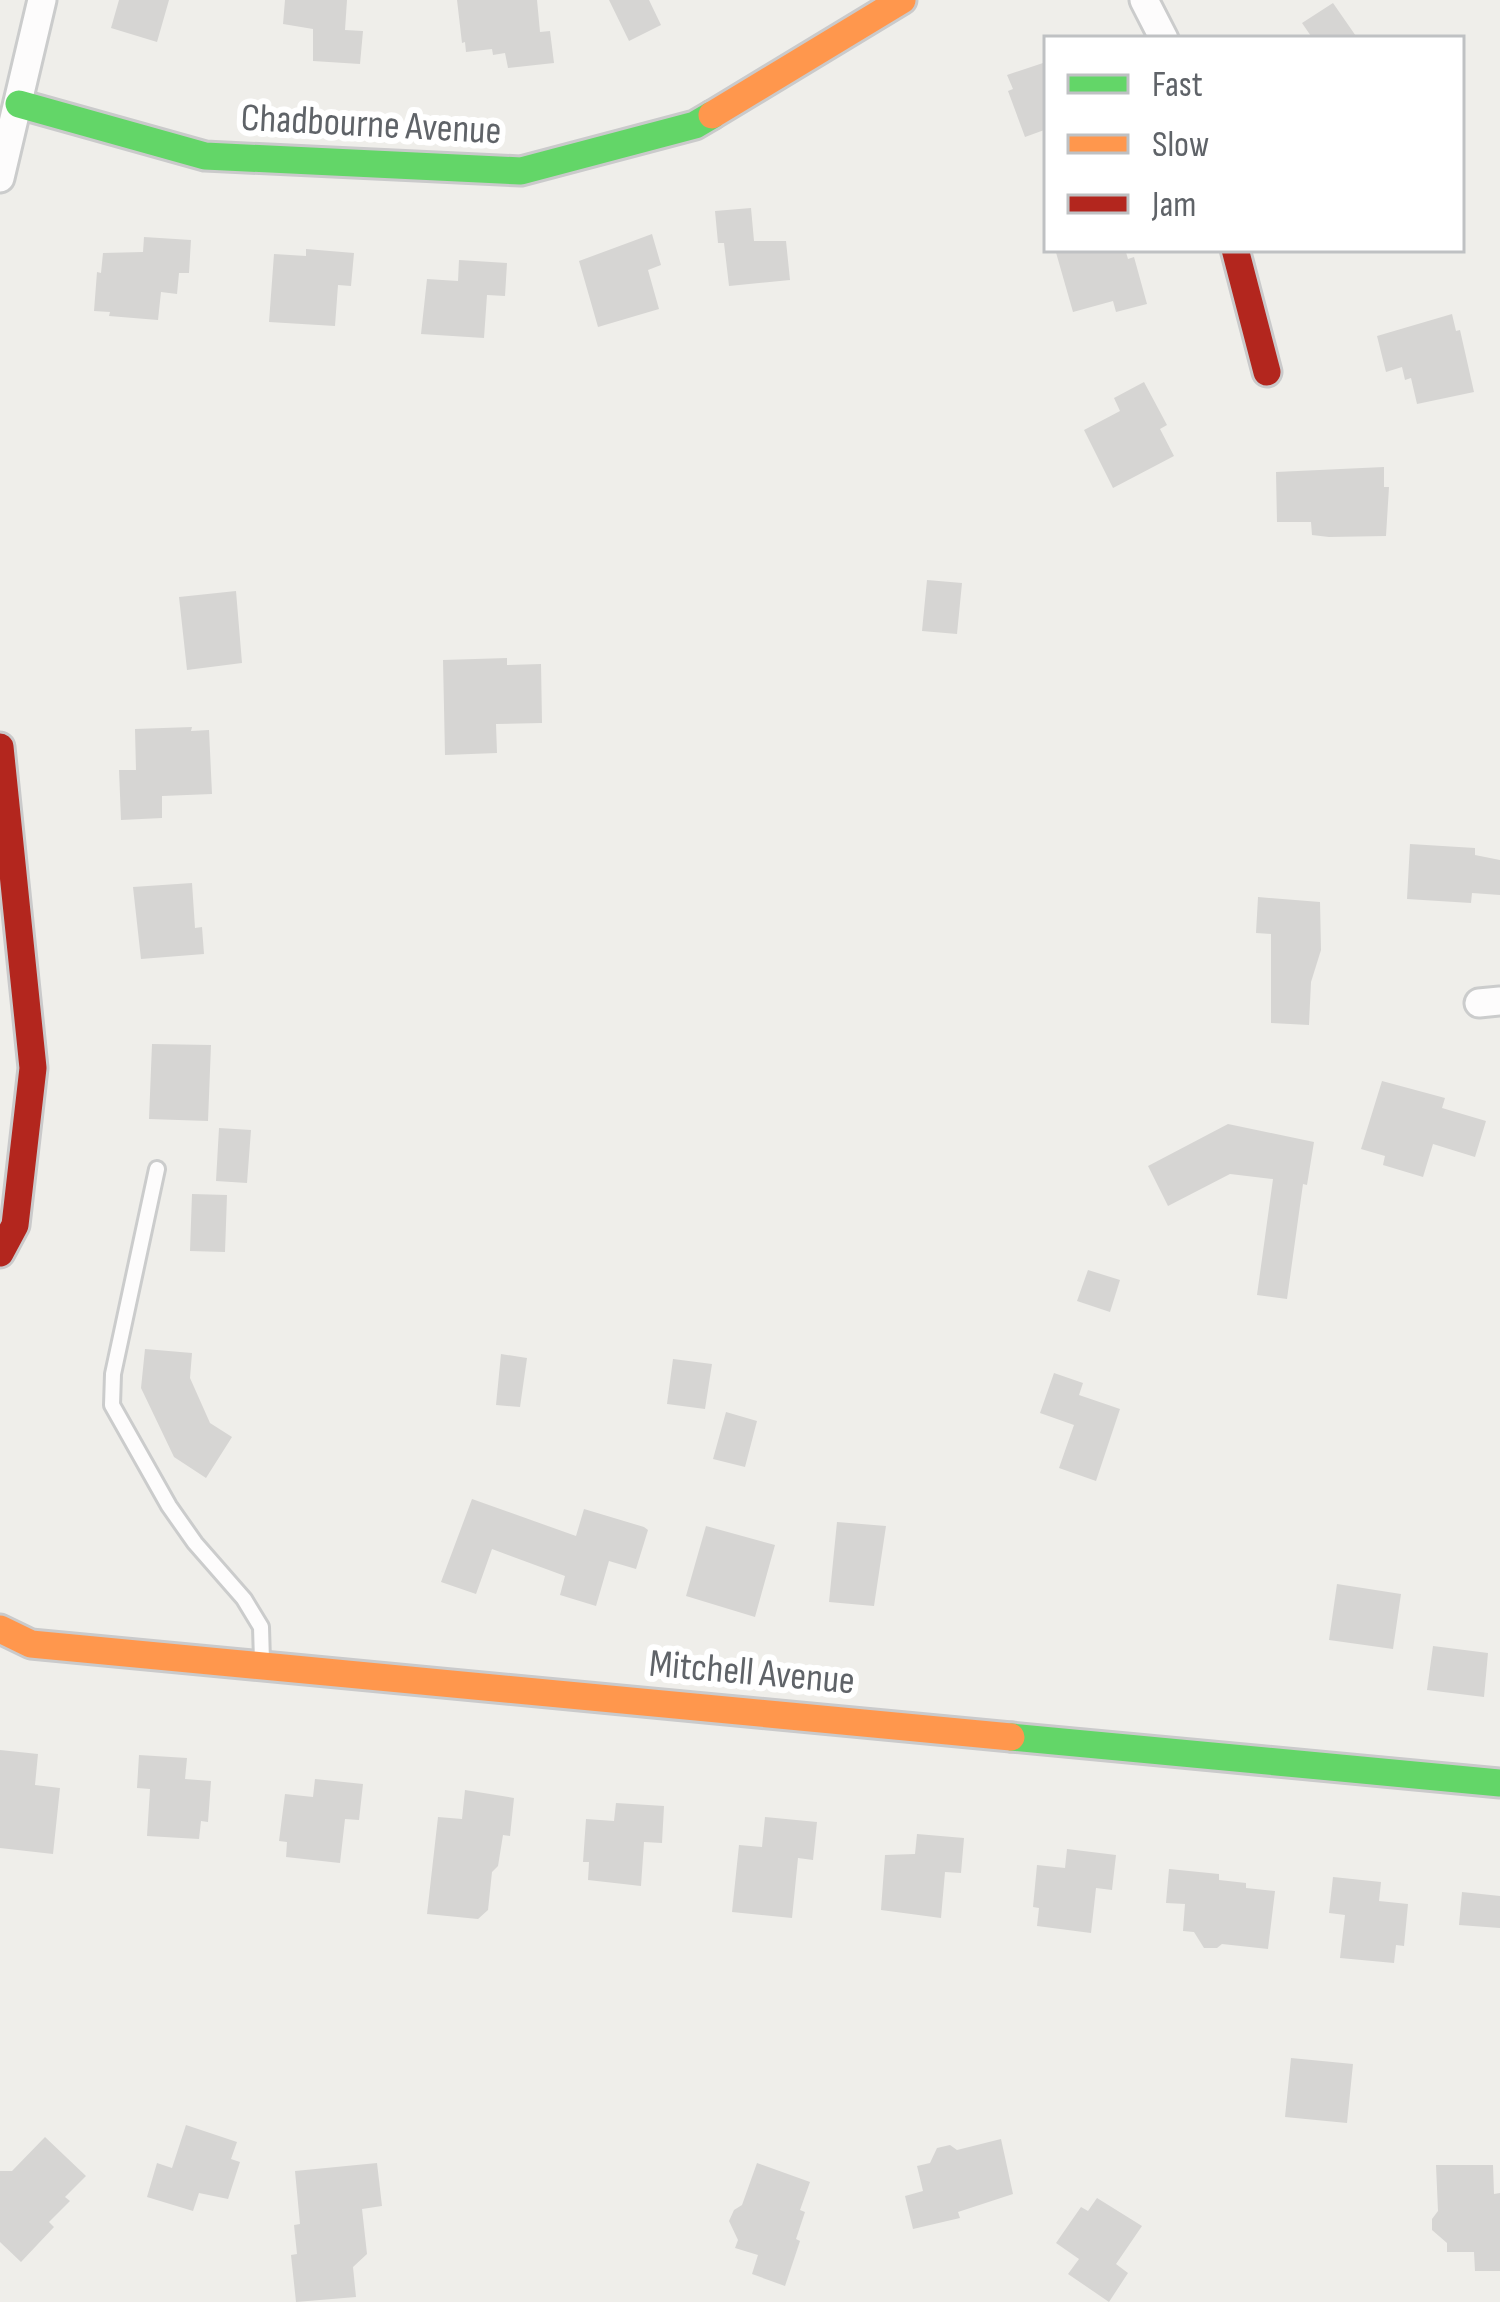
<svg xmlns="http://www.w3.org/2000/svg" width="1500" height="2302" viewBox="0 0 1500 2302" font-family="'Sofia Sans Condensed',sans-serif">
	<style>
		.building { fill: #d6d5d3 }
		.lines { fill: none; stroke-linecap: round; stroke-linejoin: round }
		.lane-casing { stroke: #cbcccc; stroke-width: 20 }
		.street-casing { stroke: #cbcccc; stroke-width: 33 }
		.fast-casing { stroke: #cacacb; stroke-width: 33 }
		.slow-casing { stroke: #cacacb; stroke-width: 33 }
		.jam-casing { stroke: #cacacb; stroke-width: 33 }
		.lane { stroke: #fdfcfc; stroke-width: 14 }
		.street { stroke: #fdfcfc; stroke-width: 27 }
		.fast { stroke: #63d668; stroke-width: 27 }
		.slow { stroke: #ff974d; stroke-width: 27 }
		.jam { stroke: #b3261e; stroke-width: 27 }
		.labels { text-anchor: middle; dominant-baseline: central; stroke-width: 12; stroke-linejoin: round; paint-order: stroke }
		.street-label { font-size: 39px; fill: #5f6368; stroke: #fff }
	</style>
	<rect width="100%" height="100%" fill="#efeeea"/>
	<path class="building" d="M 119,0 L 169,0 L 157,42 L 111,28 Z
		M 285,0 L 347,0 L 345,30 L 363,31 L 360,64 L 313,61 L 313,29 L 283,24 Z
		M 457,0 L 537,0 L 540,32 L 550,31 L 554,63 L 508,68 L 505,53 L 493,55 L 492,49 L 466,52 L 465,42 L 462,43 Z
		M 609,0 L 649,0 L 661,25 L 629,41 Z
		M 1333,3 L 1358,39 L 1313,39 L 1302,23 Z
		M 1043,63 L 1047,77 L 1047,129 L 1025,137 L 1008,91 L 1013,89 L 1007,75 Z
		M 751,208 L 754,241 L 786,241 L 790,280 L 729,286 L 724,243 L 718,243 L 715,211 Z
		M 652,234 L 661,265 L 648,270 L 659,309 L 598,327 L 579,261 Z
		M 144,237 L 191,240 L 189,273 L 179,273 L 177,294 L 161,292 L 158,320 L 109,316 L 110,312 L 94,311 L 97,272 L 101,273 L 103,253 L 143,252 Z
		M 306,249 L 354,253 L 351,286 L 338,285 L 335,326 L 269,322 L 274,254 L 306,256 Z
		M 1055,249 L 1125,249 L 1128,259 L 1134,257 L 1147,304 L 1116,312 L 1113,301 L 1073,312 Z
		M 459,260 L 507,263 L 505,296 L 487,295 L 484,338 L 421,334 L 427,279 L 458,281 Z
		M 1452,314 L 1456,331 L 1460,330 L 1474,392 L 1417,404 L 1411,378 L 1405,380 L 1402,367 L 1386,372 L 1377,336 Z
		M 1144,382 L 1167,425 L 1160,429 L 1174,456 L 1113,488 L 1084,430 L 1120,411 L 1114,398 Z
		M 1384,467 L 1384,487 L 1389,487 L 1386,536 L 1329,537 L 1312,535 L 1311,522 L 1277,522 L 1276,472 Z
		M 927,580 L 962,583 L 957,634 L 922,631 Z
		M 236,591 L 242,663 L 187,670 L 179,597 Z
		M 507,658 L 507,665 L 541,664 L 542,723 L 496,724 L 497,753 L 445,755 L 443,660 Z
		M 192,727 L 191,731 L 209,730 L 212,794 L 162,796 L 162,818 L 121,820 L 119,770 L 136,770 L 135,729 Z
		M 1410,844 L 1475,848 L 1475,855 L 1500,860 L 1500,895 L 1472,893 L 1471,903 L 1407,899 Z
		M 192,883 L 195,928 L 202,927 L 204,954 L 141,959 L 133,887 Z
		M 1258,897 L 1320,902 L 1321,950 L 1311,982 L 1309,1025 L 1271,1023 L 1271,934 L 1256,933 Z
		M 152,1044 L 211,1045 L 208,1121 L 149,1119 Z
		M 1382,1081 L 1445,1098 L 1442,1108 L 1486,1121 L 1475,1157 L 1433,1144 L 1423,1177 L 1383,1165 L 1385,1156 L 1361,1149 Z
		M 1228,1124 L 1314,1142 L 1307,1185 L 1303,1184 L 1287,1299 L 1257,1295 L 1273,1179 L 1230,1174 L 1168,1206 L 1148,1166 Z
		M 219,1128 L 251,1130 L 247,1183 L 216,1181 Z
		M 192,1194 L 227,1195 L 225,1252 L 190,1251 Z
		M 1088,1270 L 1120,1280 L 1110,1312 L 1077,1301 Z
		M 145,1349 L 192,1353 L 190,1378 L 210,1423 L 232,1437 L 206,1478 L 174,1457 L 141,1388 Z
		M 501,1354 L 527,1358 L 520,1407 L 496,1405 Z
		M 673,1359 L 712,1364 L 705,1409 L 667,1404 Z
		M 1054,1373 L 1083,1383 L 1079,1395 L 1120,1409 L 1096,1481 L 1059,1468 L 1074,1425 L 1040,1413 Z
		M 726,1412 L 757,1421 L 745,1467 L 713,1459 Z
		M 472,1499 L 576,1536 L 584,1509 L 644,1527 L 648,1530 L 636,1569 L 609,1561 L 596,1606 L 560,1595 L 565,1576 L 492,1549 L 476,1594 L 441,1582 Z
		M 837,1522 L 886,1526 L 874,1606 L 829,1602 Z
		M 706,1526 L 775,1545 L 755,1617 L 686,1596 Z
		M 1337,1584 L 1401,1594 L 1393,1649 L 1329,1640 Z
		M 1433,1646 L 1488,1653 L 1484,1697 L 1427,1690 Z
		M 0,1750 L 38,1754 L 35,1785 L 60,1788 L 53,1854 L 0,1848 Z
		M 139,1755 L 187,1758 L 185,1779 L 211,1781 L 208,1822 L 201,1821 L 199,1839 L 147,1836 L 150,1789 L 137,1788 Z
		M 315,1779 L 363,1784 L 359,1820 L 345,1819 L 340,1863 L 286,1857 L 287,1842 L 279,1841 L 285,1794 L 313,1797 Z
		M 465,1790 L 514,1798 L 510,1836 L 503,1835 L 498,1866 L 492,1872 L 488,1910 L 478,1919 L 427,1914 L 438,1817 L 462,1819 Z
		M 616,1803 L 664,1806 L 662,1843 L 644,1842 L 641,1886 L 588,1880 L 589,1862 L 583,1862 L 586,1819 L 614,1821 Z
		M 765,1817 L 817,1822 L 813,1860 L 798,1858 L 792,1918 L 732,1912 L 739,1845 L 762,1847 Z
		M 917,1834 L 964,1838 L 961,1873 L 945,1872 L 941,1918 L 881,1910 L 885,1855 L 915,1854 Z
		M 1067,1849 L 1116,1855 L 1112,1890 L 1096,1888 L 1091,1933 L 1037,1926 L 1039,1908 L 1033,1907 L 1037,1865 L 1065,1868 Z
		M 1169,1869 L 1219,1874 L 1219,1880 L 1246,1883 L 1246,1888 L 1275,1891 L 1268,1949 L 1222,1944 L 1217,1948 L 1204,1948 L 1194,1932 L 1183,1931 L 1185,1904 L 1166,1903 Z
		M 1333,1877 L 1381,1882 L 1379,1901 L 1408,1904 L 1404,1946 L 1396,1945 L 1394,1963 L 1340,1958 L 1345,1915 L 1329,1913 Z
		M 1462,1892 L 1500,1896 L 1500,1928 L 1459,1925 Z
		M 1291,2058 L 1353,2064 L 1347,2123 L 1285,2117 Z
		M 186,2125 L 237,2142 L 231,2159 L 240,2162 L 228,2199 L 199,2193 L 193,2211 L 147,2197 L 157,2163 L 172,2168 Z
		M 45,2137 L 86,2176 L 65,2197 L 70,2201 L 49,2222 L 54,2227 L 21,2262 L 0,2242 L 0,2171 L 12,2171 Z
		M 1001,2139 L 1013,2194 L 958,2212 L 960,2218 L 913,2229 L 905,2196 L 923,2191 L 917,2166 L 930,2163 L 937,2148 L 950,2145 L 957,2150 Z
		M 377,2163 L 382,2206 L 362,2209 L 367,2254 L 353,2267 L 356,2297 L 296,2302 L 291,2255 L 297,2254 L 294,2225 L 300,2224 L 295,2171 Z
		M 757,2163 L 810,2182 L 800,2210 L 805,2212 L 796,2239 L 800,2241 L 785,2286 L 752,2274 L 758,2255 L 735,2248 L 738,2240 L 729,2221 L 734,2210 L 742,2205 Z
		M 1436,2165 L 1493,2165 L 1494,2194 L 1500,2193 L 1500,2271 L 1475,2271 L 1474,2252 L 1447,2252 L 1447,2243 L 1432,2230 L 1432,2219 L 1438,2211 Z
		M 1097,2198 L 1142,2226 L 1116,2264 L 1128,2273 L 1109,2302 L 1068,2274 L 1079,2259 L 1056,2243 L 1081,2207 L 1088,2211 Z"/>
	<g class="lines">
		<g class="lane-casing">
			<path id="lane" d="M 157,1169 L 113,1374 L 112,1405 L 169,1506 L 195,1543 L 244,1599 L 261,1627 L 262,1661"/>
		</g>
		<g class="street-casing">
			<path id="street" d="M 1144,0 L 1164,39
				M 0,178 L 42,0
				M 1479,1003 L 1500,1001"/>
		</g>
		<g class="fast-casing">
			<path id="fast" d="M 19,104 L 205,156 L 521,171 L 695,125 L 712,115
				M 1011,1737 L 1500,1783"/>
		</g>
		<g class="slow-casing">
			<path id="slow" d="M 712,115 L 902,0
				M 0,1629 L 31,1644 L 1011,1737"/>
		</g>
		<g class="jam-casing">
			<path id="jam" d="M 1235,249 L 1267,372
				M 0,747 L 33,1068 L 15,1225 L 0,1253"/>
		</g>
		<use href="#lane" class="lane"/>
		<use href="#street" class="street"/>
		<use href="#fast" class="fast"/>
		<use href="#slow" class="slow"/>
		<use href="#jam" class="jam"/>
	</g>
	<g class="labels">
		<g class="street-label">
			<text transform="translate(371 125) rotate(3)">Chadbourne Avenue</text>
			<text transform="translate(752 1673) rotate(5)">Mitchell Avenue</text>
		</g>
	</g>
	<rect x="1044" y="36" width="420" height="216" fill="#ffffff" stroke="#bfc1c3" stroke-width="3"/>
	<rect x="1068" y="75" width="60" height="18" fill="#63d668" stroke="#bfc1c3" stroke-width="3"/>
	<text x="1152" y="96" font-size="36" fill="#5f6368">Fast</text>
	<rect x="1068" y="135" width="60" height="18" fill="#ff974d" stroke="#bfc1c3" stroke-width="3"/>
	<text x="1152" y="156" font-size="36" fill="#5f6368">Slow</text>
	<rect x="1068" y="195" width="60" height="18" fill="#b3261e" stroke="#bfc1c3" stroke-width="3"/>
	<text x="1152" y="216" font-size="36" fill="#5f6368">Jam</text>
</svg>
